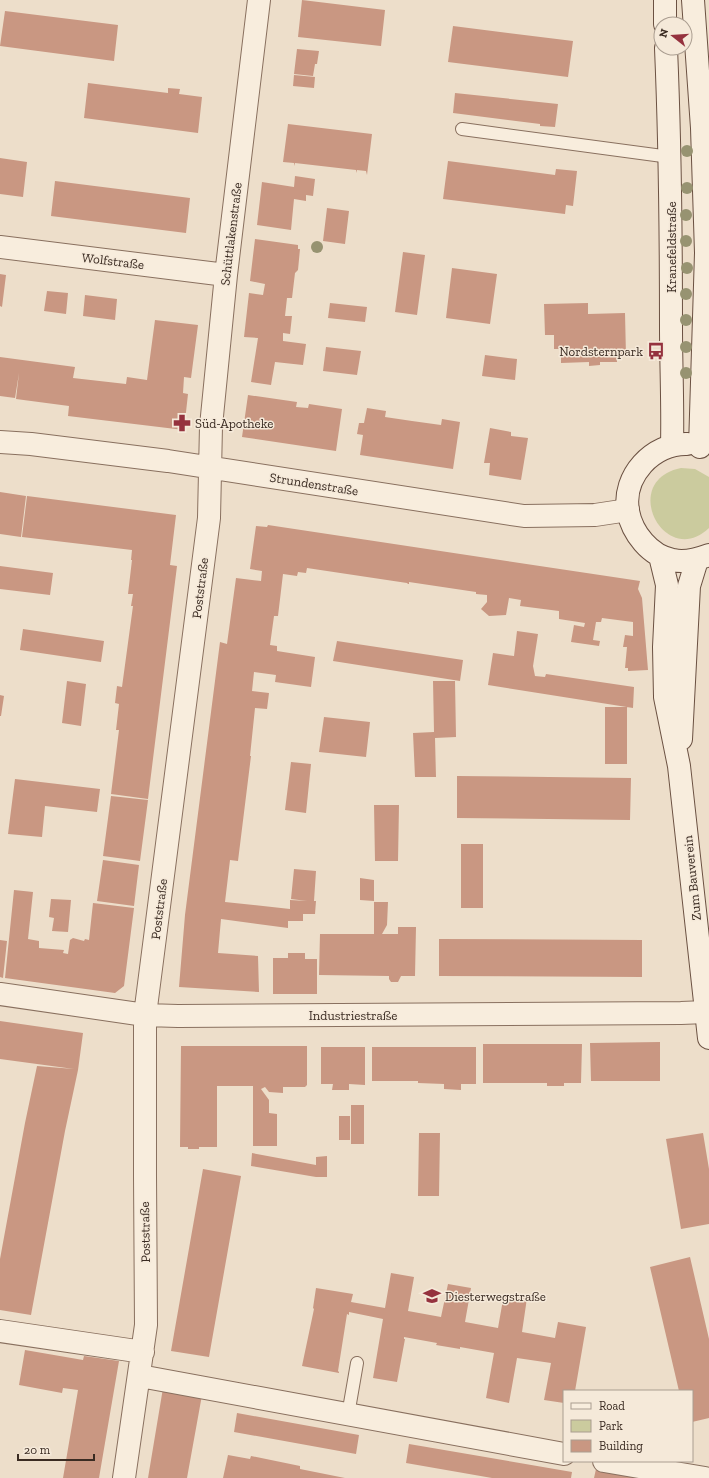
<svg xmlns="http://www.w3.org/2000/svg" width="709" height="1478" viewBox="0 0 709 1478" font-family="'Zilla Slab',serif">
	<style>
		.green { fill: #cbcb9e }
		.building { fill: #c99782 }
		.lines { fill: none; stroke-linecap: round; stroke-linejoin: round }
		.lane-casing { stroke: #89705f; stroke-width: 14 }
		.street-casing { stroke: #89705f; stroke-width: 24 }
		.secondary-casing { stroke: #6b5142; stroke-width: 24 }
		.lane { stroke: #f8eddd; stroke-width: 12 }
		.street { stroke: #f8eddd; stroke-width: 22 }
		.secondary { stroke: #f8eddd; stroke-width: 22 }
		.tree { fill: #979371 }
		.labels { text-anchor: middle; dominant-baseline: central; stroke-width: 3; stroke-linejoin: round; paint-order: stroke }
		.street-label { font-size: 13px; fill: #3a2b22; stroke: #f5e9d9 }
		.poi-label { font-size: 13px; fill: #3a2b22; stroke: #f5e9d9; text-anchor: start }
	</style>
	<rect width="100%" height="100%" fill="#eddeca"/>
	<path class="green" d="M 681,468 L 695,469 L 709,477 L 709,528 C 665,570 618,481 681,468 Z"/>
	<path class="building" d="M 302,0 L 385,10 L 381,46 L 298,37 Z
		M 5,11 L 118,25 L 114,61 L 0,46 Z
		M 453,26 L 573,41 L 568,77 L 448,62 Z
		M 297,49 L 319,51 L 317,64 L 315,64 L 313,76 L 294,74 Z
		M 294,75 L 315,77 L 314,88 L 293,86 Z
		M 88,83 L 168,93 L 168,88 L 180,89 L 179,94 L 202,97 L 198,133 L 84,118 Z
		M 455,93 L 558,104 L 555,127 L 540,126 L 540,124 L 453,113 Z
		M 288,124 L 372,134 L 367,175 L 366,171 L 357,170 L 356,173 L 356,170 L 295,163 L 294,166 L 294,163 L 283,162 Z
		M 0,158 L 27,162 L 23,197 L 0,194 Z
		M 448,161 L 555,175 L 556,169 L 577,171 L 573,206 L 566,205 L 565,214 L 443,199 Z
		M 295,176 L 315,179 L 313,196 L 306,195 L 306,201 L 294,199 L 291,230 L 257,225 L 262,182 L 294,187 Z
		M 55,181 L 190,198 L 186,233 L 51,216 Z
		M 327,208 L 349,211 L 345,244 L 323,241 Z
		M 255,239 L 298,245 L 298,249 L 300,249 L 298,270 L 295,273 L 292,298 L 287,298 L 285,316 L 292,316 L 290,334 L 283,333 L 283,341 L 306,344 L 303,365 L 275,362 L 271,385 L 251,382 L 258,338 L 244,337 L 249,293 L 263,295 L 265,284 L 250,281 Z
		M 403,252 L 425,255 L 417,315 L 395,312 Z
		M 452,268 L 497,274 L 490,324 L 446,318 Z
		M 0,274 L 6,275 L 2,307 L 0,306 Z
		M 47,291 L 68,293 L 66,314 L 44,311 Z
		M 85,295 L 117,299 L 115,320 L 83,316 Z
		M 330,303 L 367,307 L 365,322 L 328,318 Z
		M 588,303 L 588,314 L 625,313 L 626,356 L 617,357 L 617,362 L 600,362 L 600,365 L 589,366 L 589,362 L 561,363 L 561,349 L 554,349 L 554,335 L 545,335 L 544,304 Z
		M 155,320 L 198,325 L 191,378 L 184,377 L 183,393 L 188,394 L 184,430 L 68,416 L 69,406 L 16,399 L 19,373 L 15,398 L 0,396 L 0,357 L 75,367 L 73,378 L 126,384 L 127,377 L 147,380 Z
		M 326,347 L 361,351 L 357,375 L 323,371 Z
		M 485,355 L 517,359 L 515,380 L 482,376 Z
		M 248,395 L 297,402 L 296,407 L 308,408 L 309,404 L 342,409 L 336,451 L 242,437 Z
		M 367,408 L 386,411 L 385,417 L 412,421 L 441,425 L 442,419 L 460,422 L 453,469 L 360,455 L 363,435 L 357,434 L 359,423 L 364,423 Z
		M 490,428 L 511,432 L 511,436 L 528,438 L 521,480 L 489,475 L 490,463 L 484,463 Z
		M 0,492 L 26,496 L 21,537 L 0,534 Z
		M 27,496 L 176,515 L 170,565 L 177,566 L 148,799 L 111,794 L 119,730 L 116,730 L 119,704 L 115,703 L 117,686 L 122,687 L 133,606 L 131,606 L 133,594 L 128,594 L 132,560 L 131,560 L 132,550 L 22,537 Z
		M 268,525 L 640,581 L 638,589 L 642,598 L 648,670 L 628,671 L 628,668 L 625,668 L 627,647 L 623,647 L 625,635 L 633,636 L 633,622 L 602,618 L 601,622 L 596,622 L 593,640 L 600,641 L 599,646 L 571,642 L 574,625 L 584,627 L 585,623 L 559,619 L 559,611 L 520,606 L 521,600 L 509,598 L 506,615 L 489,616 L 481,609 L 487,602 L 487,595 L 476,594 L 476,592 L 409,582 L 409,584 L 408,584 L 407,583 L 307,568 L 306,573 L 298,572 L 297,576 L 283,574 L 278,616 L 274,616 L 270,645 L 277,646 L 277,651 L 315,657 L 311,687 L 275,682 L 276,675 L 254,672 L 252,691 L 269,693 L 267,709 L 255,708 L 250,756 L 251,756 L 238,861 L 230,860 L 225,902 L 290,909 L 290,900 L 307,901 L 291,899 L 294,869 L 316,871 L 314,901 L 316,901 L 315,914 L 303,914 L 303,921 L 288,921 L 288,928 L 221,919 L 218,953 L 258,956 L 259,992 L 179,987 L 185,915 L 220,642 L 227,644 L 236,578 L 261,581 L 262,571 L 250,569 L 256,526 L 267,527 Z
		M 0,566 L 53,573 L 50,595 L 0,589 Z
		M 23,629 L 104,641 L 101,662 L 20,650 Z
		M 517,631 L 538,634 L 533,666 L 535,676 L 545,677 L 546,674 L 634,687 L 633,708 L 488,685 L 493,653 L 514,656 Z
		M 337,641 L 463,660 L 460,681 L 333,661 Z
		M 67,681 L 86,684 L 81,726 L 62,723 Z
		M 433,681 L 455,681 L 456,737 L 435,738 L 436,777 L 415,777 L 413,733 L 434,732 Z
		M 0,695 L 4,696 L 1,716 L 0,716 Z
		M 605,707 L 627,707 L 627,764 L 605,764 Z
		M 324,717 L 370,722 L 366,757 L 319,752 Z
		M 291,762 L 311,764 L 306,813 L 285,810 Z
		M 457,776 L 631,778 L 630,820 L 457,818 Z
		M 15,779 L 100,789 L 97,812 L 45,806 L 42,837 L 8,834 Z
		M 111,796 L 148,800 L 140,861 L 103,856 Z
		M 374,805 L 399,805 L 398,861 L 375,861 Z
		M 461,844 L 483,844 L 483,908 L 461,908 Z
		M 103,860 L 139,865 L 134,906 L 97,901 Z
		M 360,878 L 374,880 L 374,901 L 360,900 Z
		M 14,890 L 33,892 L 28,939 L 39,941 L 39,948 L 64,950 L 63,953 L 68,954 L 70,940 L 73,938 L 84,941 L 85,939 L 89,940 L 93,903 L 134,908 L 124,986 L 115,993 L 5,978 Z
		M 51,899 L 71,900 L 68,932 L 52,931 L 54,918 L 49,917 Z
		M 374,902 L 388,902 L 387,925 L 382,934 L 398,934 L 398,927 L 416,927 L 415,976 L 401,976 L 398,982 L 391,982 L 389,979 L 389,976 L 319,975 L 320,934 L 374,934 Z
		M 439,939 L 642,940 L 642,977 L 439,976 Z
		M 0,940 L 7,941 L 3,978 L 0,977 Z
		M 288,953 L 305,953 L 305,959 L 317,959 L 317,994 L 273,994 L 273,958 L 288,958 Z
		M 0,1021 L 83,1033 L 78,1070 L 65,1131 L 31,1315 L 0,1310 L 0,1259 L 25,1123 L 37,1066 L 74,1069 L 0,1059 Z
		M 660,1042 L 660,1081 L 591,1081 L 590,1043 Z
		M 483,1044 L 582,1044 L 581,1083 L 564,1083 L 564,1086 L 547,1086 L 547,1083 L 483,1083 Z
		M 181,1046 L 307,1046 L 307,1085 L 305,1087 L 283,1087 L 283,1093 L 269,1092 L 265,1087 L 261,1089 L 269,1100 L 269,1113 L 277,1114 L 277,1146 L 253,1146 L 253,1086 L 217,1086 L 217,1147 L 199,1147 L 199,1149 L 188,1149 L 188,1147 L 180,1147 Z
		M 321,1047 L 365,1047 L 365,1085 L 349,1084 L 349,1090 L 332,1090 L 333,1084 L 321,1084 Z
		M 372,1047 L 476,1047 L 476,1084 L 461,1084 L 461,1090 L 444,1089 L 444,1084 L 418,1083 L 418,1081 L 372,1081 Z
		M 351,1105 L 364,1105 L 364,1144 L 351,1144 Z
		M 339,1116 L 350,1116 L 350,1140 L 339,1140 Z
		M 419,1133 L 440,1133 L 439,1196 L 418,1196 Z
		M 703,1133 L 709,1169 L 709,1224 L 681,1229 L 666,1139 Z
		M 252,1153 L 316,1165 L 316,1157 L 327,1156 L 327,1177 L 316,1177 L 251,1166 Z
		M 203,1169 L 241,1176 L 209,1357 L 171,1351 Z
		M 690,1257 L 709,1339 L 709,1418 L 692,1422 L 692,1391 L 679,1391 L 650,1267 Z
		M 391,1273 L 414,1277 L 408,1311 L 441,1317 L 448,1284 L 471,1288 L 465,1322 L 498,1328 L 504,1294 L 527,1298 L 522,1332 L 555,1338 L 558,1322 L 586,1327 L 575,1391 L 564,1391 L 564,1403 L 544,1400 L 551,1363 L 517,1358 L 509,1403 L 486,1398 L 494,1353 L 460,1347 L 460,1349 L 436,1345 L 437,1343 L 404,1337 L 404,1339 L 405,1339 L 397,1382 L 373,1378 L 383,1319 L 349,1312 L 349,1315 L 347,1314 L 338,1371 L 339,1372 L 339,1373 L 302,1366 L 314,1309 L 313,1308 L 316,1288 L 353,1294 L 351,1302 L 385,1308 Z
		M 25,1350 L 83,1360 L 84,1356 L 119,1361 L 99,1478 L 63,1478 L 78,1390 L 63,1388 L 62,1393 L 19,1385 Z
		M 163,1388 L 202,1395 L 187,1478 L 148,1478 Z
		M 237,1413 L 359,1435 L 356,1454 L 234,1432 Z
		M 409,1444 L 572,1472 L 571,1478 L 492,1478 L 406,1463 Z
		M 228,1455 L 250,1459 L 251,1456 L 300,1466 L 300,1469 L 345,1478 L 223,1478 Z
		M 596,1469 L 636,1476 L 635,1478 L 594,1478 Z"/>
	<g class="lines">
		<g class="lane-casing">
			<path id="lane" d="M 462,129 L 670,157
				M 348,1415 L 357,1363"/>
		</g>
		<g class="street-casing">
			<path id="street" d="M 0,247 L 226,275
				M 0,442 L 31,444 L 168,461 L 524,516 L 595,515 L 628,510
				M 0,994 L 145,1015 L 178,1016 L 681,1013 L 706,1012
				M 0,1331 L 143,1352
				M 140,1376 L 564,1454
				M 604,1461 L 705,1478
				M 124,1478 L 146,1325 L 145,1176 L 145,1015 L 209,518 L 211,426 L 226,275 L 259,0"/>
		</g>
		<g class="secondary-casing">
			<path id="secondary" d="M 665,0 L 665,24
				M 693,0 L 702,128 L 706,253 L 700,447
				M 666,48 C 670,141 671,234 671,327 C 671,366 673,406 672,445
				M 687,444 C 653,443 622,476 628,511 C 632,533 650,556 673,560 C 685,563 698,559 709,555
				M 660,556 L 667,585 L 664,647 L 665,697 L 679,766 L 709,1038
				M 681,739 L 689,586 L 697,560"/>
		</g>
		<use href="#lane" class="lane"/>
		<use href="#street" class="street"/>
		<use href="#secondary" class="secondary"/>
	</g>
	<g class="tree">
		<circle cx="687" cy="151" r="6"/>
		<circle cx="687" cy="188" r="6"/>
		<circle cx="686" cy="215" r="6"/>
		<circle cx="686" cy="241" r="6"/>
		<circle cx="317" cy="247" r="6"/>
		<circle cx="687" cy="268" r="6"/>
		<circle cx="686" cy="294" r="6"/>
		<circle cx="686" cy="320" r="6"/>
		<circle cx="686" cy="347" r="6"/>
		<circle cx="686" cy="373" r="6"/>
	</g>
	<defs>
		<g id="bus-bare" transform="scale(1.38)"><path d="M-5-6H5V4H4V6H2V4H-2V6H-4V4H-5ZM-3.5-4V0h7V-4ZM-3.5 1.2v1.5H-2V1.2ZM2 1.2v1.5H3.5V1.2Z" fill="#95323e" stroke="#f5e9d9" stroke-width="2.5" paint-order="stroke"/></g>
		<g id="pharmacy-bare" transform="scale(1.38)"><path d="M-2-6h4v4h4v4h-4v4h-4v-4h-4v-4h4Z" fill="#95323e" stroke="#f5e9d9" stroke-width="2.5" paint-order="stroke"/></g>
		<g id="school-bare" transform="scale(1.38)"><path d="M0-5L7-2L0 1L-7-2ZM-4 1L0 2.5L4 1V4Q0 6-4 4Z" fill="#95323e" stroke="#f5e9d9" stroke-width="2.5" paint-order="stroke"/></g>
	</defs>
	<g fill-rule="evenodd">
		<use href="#bus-bare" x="656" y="351"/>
		<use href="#pharmacy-bare" x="182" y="423"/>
		<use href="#school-bare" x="432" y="1296"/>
	</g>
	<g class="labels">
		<g class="street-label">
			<text transform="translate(231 234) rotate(-83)">Schüttlakenstraße</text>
			<text transform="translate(671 247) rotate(-90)">Kranefeldstraße</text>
			<text transform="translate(113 261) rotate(7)">Wolfstraße</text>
			<text transform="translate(314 484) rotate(9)">Strundenstraße</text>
			<text transform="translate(200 588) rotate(-83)">Poststraße</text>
			<text transform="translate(692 878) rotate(-96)">Zum Bauverein</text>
			<text transform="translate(159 909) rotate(-83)">Poststraße</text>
			<text x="353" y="1015">Industriestraße</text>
			<text transform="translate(145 1232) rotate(-91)">Poststraße</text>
		</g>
		<g class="poi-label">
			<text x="643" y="351" text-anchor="end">Nordsternpark</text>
			<text x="195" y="423">Süd-Apotheke</text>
			<text x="445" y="1296">Diesterwegstraße</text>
		</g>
	</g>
	<rect x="563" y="1390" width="130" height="72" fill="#f5e9d9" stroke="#aa9d90"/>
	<rect x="571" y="1403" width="20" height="6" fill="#f8eddd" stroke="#aa9d90"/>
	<text x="599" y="1410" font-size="12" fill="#3a2b22">Road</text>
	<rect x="571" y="1420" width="20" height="12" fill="#cbcb9e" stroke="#aa9d90"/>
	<text x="599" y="1430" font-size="12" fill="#3a2b22">Park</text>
	<rect x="571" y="1440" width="20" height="12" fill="#c99782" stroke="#aa9d90"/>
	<text x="599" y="1450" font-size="12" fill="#3a2b22">Building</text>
	<g transform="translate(673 36) rotate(287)"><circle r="19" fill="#f5e9d9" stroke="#aa9d90"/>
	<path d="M0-3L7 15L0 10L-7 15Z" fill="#95323e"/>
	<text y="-6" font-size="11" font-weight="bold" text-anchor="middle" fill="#3a2b22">N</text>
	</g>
	<path d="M18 1454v6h76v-6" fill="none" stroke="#3a2b22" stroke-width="2"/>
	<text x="24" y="1454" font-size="12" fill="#3a2b22" stroke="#f5e9d9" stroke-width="3" paint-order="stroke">20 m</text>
</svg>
